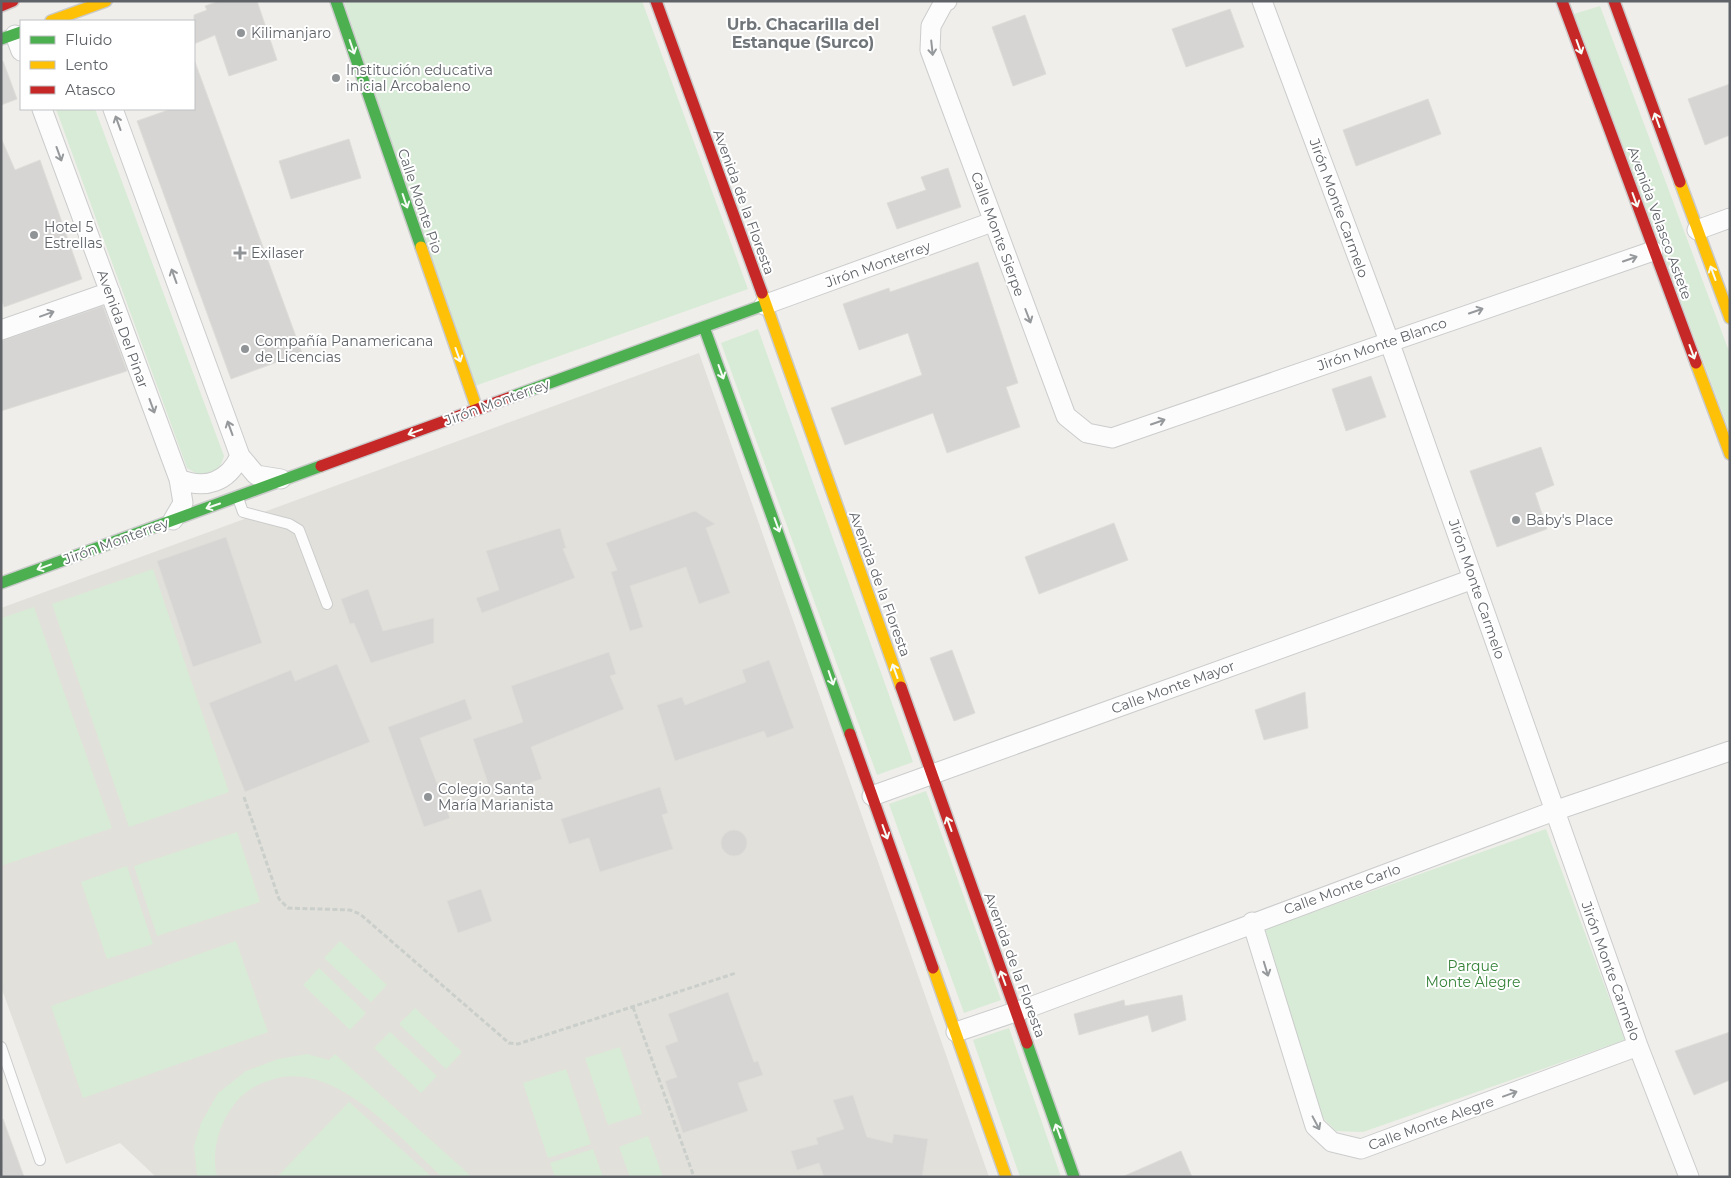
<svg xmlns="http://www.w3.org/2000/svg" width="1731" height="1178" viewBox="0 0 1731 1178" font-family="Montserrat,sans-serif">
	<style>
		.education { fill: #e2e0da }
		.green { fill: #d8ebd6 }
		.building { fill: #d6d5d3; stroke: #deddd9 }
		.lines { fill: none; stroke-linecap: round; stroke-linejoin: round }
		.lane-casing { stroke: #cbcccc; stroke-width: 12 }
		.street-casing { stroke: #cbcccc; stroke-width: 21 }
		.fast-casing { stroke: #cacacb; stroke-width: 14 }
		.slow-casing { stroke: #cacacb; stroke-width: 14 }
		.jam-casing { stroke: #cacacb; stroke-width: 14 }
		.path { stroke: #cacfcc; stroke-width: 3; stroke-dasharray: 5 2.5; stroke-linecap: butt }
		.lane { stroke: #fdfcfc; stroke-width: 10 }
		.street { stroke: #fdfcfc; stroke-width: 19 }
		.fast { stroke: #4caf50; stroke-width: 11 }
		.slow { stroke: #ffc107; stroke-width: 11 }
		.jam { stroke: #c62828; stroke-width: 11 }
		.oneway { stroke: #f6fbf6 }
		.oneway2 { stroke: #96999c }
		.poi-dot { fill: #919496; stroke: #fff; stroke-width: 2 }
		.labels { text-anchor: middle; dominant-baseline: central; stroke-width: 4; stroke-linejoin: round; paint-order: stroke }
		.poi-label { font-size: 14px; fill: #5f6368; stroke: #fff; text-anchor: start }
		.street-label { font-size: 14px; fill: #5f6368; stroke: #fff }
		.park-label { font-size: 14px; fill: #348238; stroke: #fff }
		.quarter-label { font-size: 16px; font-weight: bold; fill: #70757a; stroke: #fff }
	</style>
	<rect width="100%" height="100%" fill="#efeeea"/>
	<path class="education" d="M 699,353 L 989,1177 L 156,1177 L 120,1143 L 66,1164 L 1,987 L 1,608 Z"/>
	<path class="green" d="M 344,1 L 642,1 L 748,289 L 472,387 Z
		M 1600,6 L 1730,354 L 1730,433 L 1574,14 Z
		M 56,109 L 95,109 L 224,456 C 218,477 204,480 187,468 Z
		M 758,329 L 913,762 L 877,775 L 721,343 Z
		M 153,569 L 229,792 L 129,827 L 52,604 Z
		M 34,607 L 112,828 L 1,866 L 1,618 Z
		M 926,791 L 1001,1000 L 964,1013 L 889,804 Z
		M 1546,829 L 1625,1040 L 1363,1132 L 1336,1131 L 1322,1117 L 1263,930 Z
		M 237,832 L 260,902 L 157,936 L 134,866 Z
		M 127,866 L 153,944 L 107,959 L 81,882 Z
		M 236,941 L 268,1032 L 83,1098 L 51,1006 Z
		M 340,941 L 387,985 L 371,1002 L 324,958 Z
		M 319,968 L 366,1013 L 350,1030 L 303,985 Z
		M 415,1008 L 462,1052 L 446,1069 L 399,1024 Z
		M 1009,1028 L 1061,1177 L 1020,1177 L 973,1040 Z
		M 390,1032 L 437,1076 L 421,1093 L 374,1048 Z
		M 620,1047 L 642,1114 L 608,1125 L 585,1058 Z
		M 307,1054 L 329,1060 L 335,1054 L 472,1177 L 442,1177 C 400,1138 334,1058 271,1080 C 258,1084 245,1091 236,1102 C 219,1123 211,1150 217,1177 L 197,1177 L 194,1146 L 201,1123 L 218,1093 L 246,1071 L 278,1059 Z
		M 566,1069 L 591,1144 L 548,1158 L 523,1083 Z
		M 349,1102 L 432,1177 L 277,1177 Z
		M 648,1136 L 663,1177 L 630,1177 L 619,1147 Z
		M 593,1149 L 603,1177 L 555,1177 L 550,1163 Z"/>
	<path class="building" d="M 219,1 L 257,1 L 277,60 L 229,76 L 215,35 L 194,44 L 194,15 L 207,10 L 205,6 Z
		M 1230,9 L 1244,47 L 1186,67 L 1172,29 Z
		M 1025,15 L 1046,74 L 1013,86 L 992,27 Z
		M 3,61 L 17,99 L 1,105 L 1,62 Z
		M 195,62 L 302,353 L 231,379 L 137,121 L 171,109 L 194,109 Z
		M 1730,84 L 1730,135 L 1705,145 L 1688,99 Z
		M 1428,99 L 1441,134 L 1356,166 L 1343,130 Z
		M 1,138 L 15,170 L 40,160 L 82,279 L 4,307 L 1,298 Z
		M 349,139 L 361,178 L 291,199 L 279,161 Z
		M 948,168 L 961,207 L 897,229 L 887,203 L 926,190 L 921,177 Z
		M 978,262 L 1018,383 L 1006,387 L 1020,427 L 947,453 L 933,413 L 845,445 L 831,408 L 922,375 L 908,333 L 859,350 L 843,304 L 889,288 L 890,292 Z
		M 103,306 L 127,371 L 1,411 L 1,341 Z
		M 1371,376 L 1386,417 L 1346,431 L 1332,389 Z
		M 1541,447 L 1554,485 L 1535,493 L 1547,529 L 1497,547 L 1470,471 Z
		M 695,511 L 715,524 L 706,528 L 730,593 L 699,604 L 686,567 L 630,586 L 643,627 L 630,631 L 611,572 L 617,570 L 606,543 Z
		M 1114,523 L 1128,560 L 1039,594 L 1025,557 Z
		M 560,528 L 566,548 L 563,549 L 575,578 L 482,613 L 476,598 L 499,590 L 486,551 Z
		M 226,537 L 262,643 L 193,667 L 157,561 Z
		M 368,589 L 383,631 L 434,618 L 434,643 L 371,663 L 354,623 L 350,624 L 341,599 Z
		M 952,650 L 975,713 L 954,721 L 930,658 Z
		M 609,652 L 616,674 L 610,676 L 624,709 L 531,747 L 542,779 L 492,795 L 473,739 L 523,722 L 511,686 Z
		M 769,660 L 794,728 L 767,738 L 764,731 L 675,761 L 657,705 L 682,697 L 685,705 L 746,682 L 742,670 Z
		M 337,664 L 370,742 L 245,792 L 209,703 L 291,670 L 295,681 Z
		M 1305,692 L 1308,728 L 1264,740 L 1255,710 Z
		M 465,699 L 472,719 L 420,738 L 450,818 L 424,827 L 388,727 Z
		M 660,787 L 668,813 L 662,815 L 673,849 L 600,872 L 589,838 L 569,844 L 561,819 Z
		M721 843a13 13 0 1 1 26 0a13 13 0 1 1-26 0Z
		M 481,889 L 492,921 L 458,933 L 447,901 Z
		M 728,992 L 754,1062 L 758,1061 L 763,1075 L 738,1083 L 748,1111 L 683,1133 L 665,1081 L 677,1077 L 665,1046 L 678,1041 L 668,1014 Z
		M 1182,995 L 1186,1020 L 1152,1032 L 1148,1015 L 1079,1035 L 1074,1014 L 1124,1000 L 1125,1006 Z
		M 1730,1032 L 1730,1080 L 1694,1095 L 1675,1051 Z
		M 853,1095 L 867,1137 L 892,1143 L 894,1134 L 928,1139 L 922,1177 L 824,1177 L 819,1163 L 797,1170 L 791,1151 L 818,1144 L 816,1138 L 844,1129 L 833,1100 Z
		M 3,1119 L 24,1177 L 1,1177 Z
		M 1181,1151 L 1192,1177 L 1122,1177 Z"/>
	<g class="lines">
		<g class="lane-casing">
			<path id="lane" d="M 238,498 L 243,512 L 289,524 L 299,530 L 327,604
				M 1,1047 L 40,1160"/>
		</g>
		<g class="street-casing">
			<path id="street" d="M 947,1 L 944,2 L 931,26 L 930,50 L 1066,416 L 1087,433 L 1112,438 L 1653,251
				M 1262,1 L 1389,341 L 1638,1046 L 1689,1177
				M 15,35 L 21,51
				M 42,109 L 179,479 L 183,503 L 173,520
				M 113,109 L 240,456 L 256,475 L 281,479
				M 1697,230 L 1730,218
				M 764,305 L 992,222
				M 1,330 L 110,292
				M 179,479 C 205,490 228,482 240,456
				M 872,796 L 1473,579
				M 1252,922 L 1315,1126 L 1332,1142 L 1361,1149 L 1638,1046
				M 956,1032 L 1033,1006 L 1554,811 L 1730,751"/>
		</g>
		<g class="fast-casing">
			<path id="fast" d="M 336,1 L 421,247
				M 1,39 L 21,32
				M 704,327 L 850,734
				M 511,397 L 764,305
				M 1,583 L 321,466
				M 1027,1043 L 1074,1177"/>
		</g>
		<g class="slow-casing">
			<path id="slow" d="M 51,21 L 106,1
				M 1680,182 L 1730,318
				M 421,247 L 477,409
				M 762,293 L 901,687
				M 1696,363 L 1730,454
				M 933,968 L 1006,1177"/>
		</g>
		<g class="jam-casing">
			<path id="jam" d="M 656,1 L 762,293
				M 1562,1 L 1696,363
				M 1614,1 L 1680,182
				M 1,6 L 13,1
				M 321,466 L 511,397
				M 901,687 L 1027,1043
				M 850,734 L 933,968"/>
		</g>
		<path class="path" d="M 244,797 L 279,899 L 288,908 L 350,910 L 360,914 L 509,1043 L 518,1044 L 736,973
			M 633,1007 L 694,1177"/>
		<use href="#lane" class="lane"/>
		<use href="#street" class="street"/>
		<use href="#fast" class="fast"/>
		<use href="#slow" class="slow"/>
		<use href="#jam" class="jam"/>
	</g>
	<defs><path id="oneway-shaft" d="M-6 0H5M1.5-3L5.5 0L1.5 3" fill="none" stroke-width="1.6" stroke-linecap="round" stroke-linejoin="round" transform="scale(1.25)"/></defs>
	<g class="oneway">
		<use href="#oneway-shaft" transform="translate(352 47) rotate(71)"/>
		<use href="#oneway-shaft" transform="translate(1579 47) rotate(70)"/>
		<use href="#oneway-shaft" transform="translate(1657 120) rotate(-110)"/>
		<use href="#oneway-shaft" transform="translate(1635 200) rotate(70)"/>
		<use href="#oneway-shaft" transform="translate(405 201) rotate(71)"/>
		<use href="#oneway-shaft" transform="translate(1713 273) rotate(-110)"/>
		<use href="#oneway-shaft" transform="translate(1692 352) rotate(70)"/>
		<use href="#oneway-shaft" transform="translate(458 355) rotate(70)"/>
		<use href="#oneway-shaft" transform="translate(721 372) rotate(70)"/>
		<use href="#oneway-shaft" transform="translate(415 432) rotate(160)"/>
		<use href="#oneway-shaft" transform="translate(213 506) rotate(161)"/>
		<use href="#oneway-shaft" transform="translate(777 525) rotate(70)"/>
		<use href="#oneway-shaft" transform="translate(44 567) rotate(160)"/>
		<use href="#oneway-shaft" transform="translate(895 671) rotate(-110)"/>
		<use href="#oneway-shaft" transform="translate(831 678) rotate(71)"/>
		<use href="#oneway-shaft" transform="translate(949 824) rotate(-110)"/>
		<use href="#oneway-shaft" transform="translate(885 832) rotate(70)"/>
		<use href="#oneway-shaft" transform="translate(1003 978) rotate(-110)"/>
		<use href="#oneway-shaft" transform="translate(1058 1131) rotate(-110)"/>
	</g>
	<g class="oneway2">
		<use href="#oneway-shaft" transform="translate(932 48) rotate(84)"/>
		<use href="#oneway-shaft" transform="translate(118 123) rotate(-110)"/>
		<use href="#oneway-shaft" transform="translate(59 154) rotate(70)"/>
		<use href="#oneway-shaft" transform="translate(1630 259) rotate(-19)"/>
		<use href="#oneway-shaft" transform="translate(174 276) rotate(-110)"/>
		<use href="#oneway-shaft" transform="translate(1476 311) rotate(-19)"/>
		<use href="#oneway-shaft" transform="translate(47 314) rotate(-20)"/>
		<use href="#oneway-shaft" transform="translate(1028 316) rotate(69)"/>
		<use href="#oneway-shaft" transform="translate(152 406) rotate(70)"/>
		<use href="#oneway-shaft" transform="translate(1158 422) rotate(-19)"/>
		<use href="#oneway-shaft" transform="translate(230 428) rotate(-110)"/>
		<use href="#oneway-shaft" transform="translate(1266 969) rotate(73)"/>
		<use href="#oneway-shaft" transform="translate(1510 1094) rotate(-20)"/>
		<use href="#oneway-shaft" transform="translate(1316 1123) rotate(62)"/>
	</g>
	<g class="poi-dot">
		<circle cx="241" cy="33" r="5"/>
		<circle cx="336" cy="78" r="5"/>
		<circle cx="34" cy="235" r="5"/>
		<path d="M237.5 245.5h5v5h5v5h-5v5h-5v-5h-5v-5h5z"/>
		<circle cx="245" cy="349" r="5"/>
		<circle cx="1516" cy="520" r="5"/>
		<circle cx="428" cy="797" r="5"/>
	</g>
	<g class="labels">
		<g class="poi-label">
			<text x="251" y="33">Kilimanjaro</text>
			<text x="346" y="70">Institución educativa<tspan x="346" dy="16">inicial Arcobaleno</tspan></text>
			<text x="44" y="227">Hotel 5<tspan x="44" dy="16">Estrellas</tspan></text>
			<text x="251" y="253">Exilaser</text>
			<text x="255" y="341">Compañía Panamericana<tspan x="255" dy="16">de Licencias</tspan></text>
			<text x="1526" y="520">Baby's Place</text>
			<text x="438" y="789">Colegio Santa<tspan x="438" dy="16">María Marianista</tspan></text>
		</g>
		<g class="street-label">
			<text transform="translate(420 201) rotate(71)">Calle Monte Pio</text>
			<text transform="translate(744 202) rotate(70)">Avenida de la Floresta</text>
			<text transform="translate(1339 208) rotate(70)">Jirón Monte Carmelo</text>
			<text transform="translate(1660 223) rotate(70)">Avenida Velasco Astete</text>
			<text transform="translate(998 234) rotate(70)">Calle Monte Sierpe</text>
			<text transform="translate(878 264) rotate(-20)">Jirón Monterrey</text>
			<text transform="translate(123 329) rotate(70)">Avenida Del Pinar</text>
			<text transform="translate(1382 344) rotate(-19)">Jirón Monte Blanco</text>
			<text transform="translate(497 402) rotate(-20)">Jirón Monterrey</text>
			<text transform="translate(116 541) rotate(-20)">Jirón Monterrey</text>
			<text transform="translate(880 584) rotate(70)">Avenida de la Floresta</text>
			<text transform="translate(1477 589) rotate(71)">Jirón Monte Carmelo</text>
			<text transform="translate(1173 687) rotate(-20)">Calle Monte Mayor</text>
			<text transform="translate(1342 889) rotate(-20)">Calle Monte Carlo</text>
			<text transform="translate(1015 965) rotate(70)">Avenida de la Floresta</text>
			<text transform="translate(1611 971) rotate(70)">Jirón Monte Carmelo</text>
			<text transform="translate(1431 1123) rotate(-20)">Calle Monte Alegre</text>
		</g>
		<g class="park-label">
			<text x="1473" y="966">Parque<tspan x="1473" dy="16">Monte Alegre</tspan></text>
		</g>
		<g class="quarter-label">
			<text x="803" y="24">Urb. Chacarilla del<tspan x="803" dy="18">Estanque (Surco)</tspan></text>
		</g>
	</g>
	<rect width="1731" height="1178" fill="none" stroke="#5f6368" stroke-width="5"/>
	<rect x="20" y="20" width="175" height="90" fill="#ffffff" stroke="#bfc1c3"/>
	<rect x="30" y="36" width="25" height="8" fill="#4caf50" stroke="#bfc1c3"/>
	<text x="65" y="45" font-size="15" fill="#5f6368">Fluido</text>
	<rect x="30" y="61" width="25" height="8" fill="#ffc107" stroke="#bfc1c3"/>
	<text x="65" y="70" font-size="15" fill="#5f6368">Lento</text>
	<rect x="30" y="86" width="25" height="8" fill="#c62828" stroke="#bfc1c3"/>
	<text x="65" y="95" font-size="15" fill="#5f6368">Atasco</text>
</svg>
